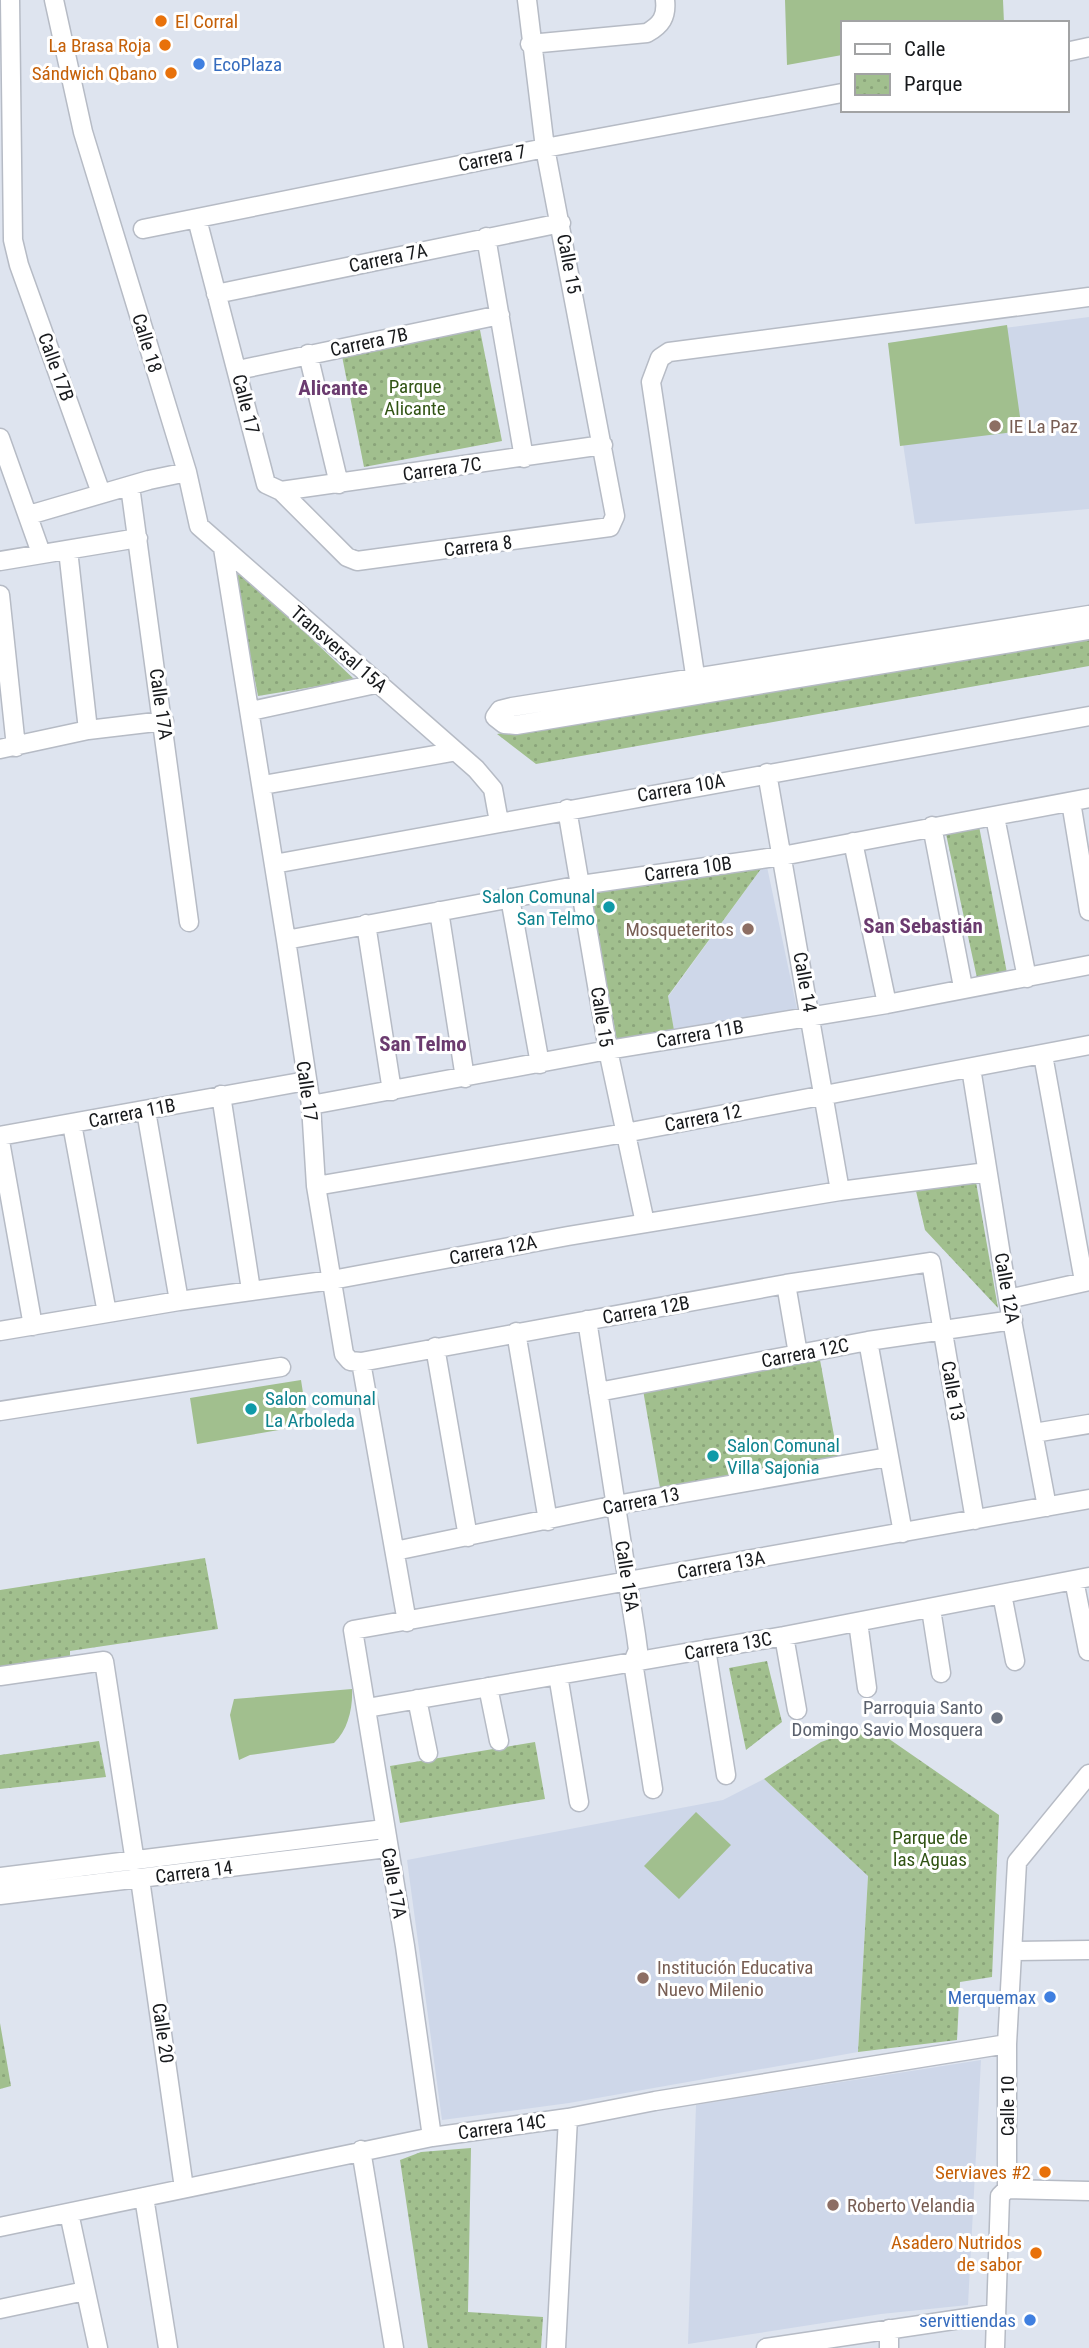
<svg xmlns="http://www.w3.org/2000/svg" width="1089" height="2348" viewBox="0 0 1089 2348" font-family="'Roboto Condensed',sans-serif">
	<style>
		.built { fill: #ced7e9 }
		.grass { fill: #a1bf8e }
		.park { fill: url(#park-dots) }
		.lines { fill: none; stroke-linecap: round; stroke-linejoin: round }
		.minor-casing { stroke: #b6bbc5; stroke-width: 21 }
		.minor { stroke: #fff; stroke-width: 18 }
		.food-dot { fill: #e8710a; stroke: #fff; stroke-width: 2.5 }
		.shop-dot { fill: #3f7fe0; stroke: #fff; stroke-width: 2.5 }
		.education-dot { fill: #8d6e63; stroke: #fff; stroke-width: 2.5 }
		.culture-dot { fill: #0f9aa8; stroke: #fff; stroke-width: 2.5 }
		.worship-dot { fill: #6b7280; stroke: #fff; stroke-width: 2.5 }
		.labels { text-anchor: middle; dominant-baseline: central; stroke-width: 6; stroke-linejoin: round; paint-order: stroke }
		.food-label { font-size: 19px; fill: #c56008; stroke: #fff; text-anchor: end }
		.shop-label { font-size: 19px; fill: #366cbe; stroke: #fff; text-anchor: end }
		.street-label { font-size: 19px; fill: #17191c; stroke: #fff }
		.park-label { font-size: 19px; fill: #315414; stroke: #fff }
		.education-label { font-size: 19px; fill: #785e54; stroke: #fff; text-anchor: start }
		.culture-label { font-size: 19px; fill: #0d838f; stroke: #fff; text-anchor: start }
		.worship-label { font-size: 19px; fill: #5b616d; stroke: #fff; text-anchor: end }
		.neighbourhood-label { font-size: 21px; font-weight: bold; fill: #6b3b6f; stroke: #fff }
	</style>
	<defs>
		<pattern id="park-dots" width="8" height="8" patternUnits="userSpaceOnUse" patternTransform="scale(1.75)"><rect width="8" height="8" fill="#a1bf8e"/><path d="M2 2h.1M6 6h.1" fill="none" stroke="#8aa47a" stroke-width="1.8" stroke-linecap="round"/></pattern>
	</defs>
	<rect width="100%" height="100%" fill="#dee4ef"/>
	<path class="built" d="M 1089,317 L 1089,509 L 915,524 L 888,343 Z
		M 766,862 L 797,1009 L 674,1030 L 668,997 Z
		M 764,1779 L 868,1876 L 858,2052 L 569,2103 L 442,2120 L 407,1860 L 723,1800 Z
		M 981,2060 L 968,2305 L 881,2314 L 688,2344 L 696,2105 Z"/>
	<path class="grass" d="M 785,0 L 1003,0 L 1004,23 L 842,23 L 842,55 L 787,65 Z
		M 1007,325 L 1022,431 L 900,446 L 888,343 Z
		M 301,1380 L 308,1425 L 197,1444 L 190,1398 Z
		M 352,1689 C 353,1708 348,1730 334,1743 L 250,1755 L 239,1760 L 230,1715 L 234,1699 Z
		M 696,1812 L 731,1845 L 679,1899 L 644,1866 Z"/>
	<path class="park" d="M 479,325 L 502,441 L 364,467 L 341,351 Z
		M 232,563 L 355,680 L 258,696 Z
		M 1089,637 L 1089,666 L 536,764 L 497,734 L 798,688 Z
		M 979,826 L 1007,973 L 977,978 L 946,834 Z
		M 766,862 L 668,996 L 674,1030 L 617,1041 L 590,892 Z
		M 976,1182 L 998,1308 L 925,1230 L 916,1191 Z
		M 820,1360 L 838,1457 L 660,1488 L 643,1390 Z
		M 205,1558 L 218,1629 L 70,1651 L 70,1658 L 0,1669 L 0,1590 Z
		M 767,1661 L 782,1722 L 746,1750 L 729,1668 Z
		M 858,1729 L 879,1732 L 999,1815 L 992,1977 L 960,1982 L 957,2040 L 858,2052 L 868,1876 L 764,1779 L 821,1742 Z
		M 99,1741 L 106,1777 L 0,1789 L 0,1755 Z
		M 535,1742 L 545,1799 L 400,1823 L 390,1766 Z
		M 0,2023 L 11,2086 L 0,2089 Z
		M 471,2148 L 468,2312 L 543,2317 L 541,2348 L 428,2348 L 400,2160 L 421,2152 Z"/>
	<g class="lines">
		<g class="minor-casing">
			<path id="minor" d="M 10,0 L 13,240 L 19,265 L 101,493
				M 54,0 L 83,132 L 187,472 L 199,526 L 476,769 L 493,789 L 499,822
				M 530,44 L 647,33 C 661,25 667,17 665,0
				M 1066,52 L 1089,47
				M 197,219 L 266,484 L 281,491 L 347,557 L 357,561 L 610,527 L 615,516 L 545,148 L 527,0
				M 143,229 L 545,148 L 842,93
				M 486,237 L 524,458
				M 216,294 L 561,223
				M 308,354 L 339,484
				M 238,370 L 500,315
				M 0,438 L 41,553
				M 130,486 L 189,922
				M 281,491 L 603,445
				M 29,515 L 149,480 L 187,472
				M 223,548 L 286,940 L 311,1105 L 316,1186 L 344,1354 L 350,1361 L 361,1362 L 786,1284 L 931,1262 L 975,1520
				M 68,550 L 88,730
				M 0,561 L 138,538
				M 0,595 L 16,747
				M 1089,615 L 512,707 L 500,710 L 495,717 L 504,724 L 516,725 L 1089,630
				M 697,688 L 651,382 L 660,358 L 669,352 L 1089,297
				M 251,711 L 380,683
				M 0,749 L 88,730 L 164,721
				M 767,773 L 840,1191
				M 263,785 L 452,752
				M 1071,802 L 1089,911
				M 567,809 L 608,1050 L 645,1223
				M 995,817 L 1027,978
				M 932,826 L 963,987
				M 853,842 L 887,1004
				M 274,864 L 1089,716
				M 510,898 L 540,1064
				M 439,911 L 465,1078
				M 366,924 L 392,1091
				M 286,940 L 581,885 L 782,856 L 1089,798
				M 1043,1055 L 1084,1281
				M 971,1068 L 1008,1299 L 1047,1507
				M 221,1095 L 251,1290
				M 311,1105 L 608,1050 L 887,1004 L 1089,965
				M 146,1111 L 179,1301
				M 72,1124 L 107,1313
				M 0,1136 L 306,1081
				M 0,1141 L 33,1326
				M 316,1186 L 625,1133 L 1089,1045
				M 786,1284 L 798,1354
				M 1008,1299 L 1089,1281
				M 587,1320 L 636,1635 L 638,1650 L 633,1662 L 653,1789
				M 0,1331 L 179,1301 L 332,1280 L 568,1236 L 840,1191 L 987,1172
				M 516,1332 L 548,1521
				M 868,1341 L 903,1533
				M 435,1347 L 468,1537
				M 361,1362 L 407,1622
				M 598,1392 L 868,1341 L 1013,1320
				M 0,1411 L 281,1367
				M 1034,1433 L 1089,1424
				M 395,1551 L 616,1505 L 888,1457
				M 1074,1580 L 1088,1651
				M 1002,1594 L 1015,1661
				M 931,1609 L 941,1673
				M 858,1622 L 867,1688
				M 784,1636 L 797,1710
				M 706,1649 L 726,1775
				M 558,1675 L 579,1802
				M 0,1676 L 104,1661 L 135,1862
				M 488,1687 L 499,1741
				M 417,1699 L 428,1753
				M 367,1708 L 784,1636 L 1089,1577
				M 0,1877 L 384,1829
				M 140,1879 L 184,2188
				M 0,1895 L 387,1848
				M 1013,1951 L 1089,1950
				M 432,2137 L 405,1946 L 353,1630 L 1089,1499
				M 361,2150 L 394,2348
				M 1007,2189 L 1089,2191
				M 144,2197 L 168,2348
				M 69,2213 L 98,2348
				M 0,2227 L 432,2137 L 568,2118 L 655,2101 L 1007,2044
				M 0,2309 L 85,2291
				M 889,2329 L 889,2348
				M 556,2348 L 568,2118
				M 766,2348 L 994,2314
				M 995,2348 L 1000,2196 L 1007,2189 L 1007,2044 L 1017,1862 L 1089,1774"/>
		</g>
		<use href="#minor" class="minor"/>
	</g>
	<g class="food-dot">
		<circle cx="161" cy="21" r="7"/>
		<circle cx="165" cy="45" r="7"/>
		<circle cx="171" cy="73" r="7"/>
		<circle cx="1045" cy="2172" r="7"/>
		<circle cx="1036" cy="2253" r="7"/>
	</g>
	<g class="shop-dot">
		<circle cx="199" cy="64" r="7"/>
		<circle cx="1050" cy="1997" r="7"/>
		<circle cx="1030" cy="2320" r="7"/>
	</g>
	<g class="education-dot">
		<circle cx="995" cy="426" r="7"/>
		<circle cx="748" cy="929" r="7"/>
		<circle cx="643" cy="1978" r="7"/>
		<circle cx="833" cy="2205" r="7"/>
	</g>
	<g class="culture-dot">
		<circle cx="609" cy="907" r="7"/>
		<circle cx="251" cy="1409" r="7"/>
		<circle cx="713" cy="1456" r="7"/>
	</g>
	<circle class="worship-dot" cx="997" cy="1718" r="7"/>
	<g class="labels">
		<g class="food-label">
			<text x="175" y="21" text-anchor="start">El Corral</text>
			<text x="151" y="45">La Brasa Roja</text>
			<text x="157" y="73">Sándwich Qbano</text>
			<text x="1031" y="2172">Serviaves #2</text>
			<text x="1022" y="2242">Asadero Nutridos<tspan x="1022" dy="22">de sabor</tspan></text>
		</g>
		<g class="shop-label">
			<text x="213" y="64" text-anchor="start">EcoPlaza</text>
			<text x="1036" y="1997">Merquemax</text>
			<text x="1016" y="2320">servittiendas</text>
		</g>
		<g class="street-label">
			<text transform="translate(492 158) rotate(-12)">Carrera 7</text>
			<text transform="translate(388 258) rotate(-12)">Carrera 7A</text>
			<text transform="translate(569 264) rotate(79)">Calle 15</text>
			<text transform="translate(369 342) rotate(-12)">Carrera 7B</text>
			<text transform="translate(147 343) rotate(73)">Calle 18</text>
			<text transform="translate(56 367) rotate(70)">Calle 17B</text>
			<text transform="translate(246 404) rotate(76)">Calle 17</text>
			<text transform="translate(442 469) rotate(-8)">Carrera 7C</text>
			<text transform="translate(478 546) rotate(-7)">Carrera 8</text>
			<text transform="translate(339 649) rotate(41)">Transversal 15A</text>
			<text transform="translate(161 704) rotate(82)">Calle 17A</text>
			<text transform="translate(681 788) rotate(-10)">Carrera 10A</text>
			<text transform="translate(688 869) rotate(-8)">Carrera 10B</text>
			<text transform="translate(805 982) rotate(80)">Calle 14</text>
			<text transform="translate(602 1017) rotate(81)">Calle 15</text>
			<text transform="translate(700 1034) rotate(-10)">Carrera 11B</text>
			<text transform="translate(307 1091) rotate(82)">Calle 17</text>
			<text transform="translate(132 1113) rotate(-11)">Carrera 11B</text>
			<text transform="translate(703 1118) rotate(-11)">Carrera 12</text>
			<text transform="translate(493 1250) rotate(-11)">Carrera 12A</text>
			<text transform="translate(1007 1288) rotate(80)">Calle 12A</text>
			<text transform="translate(646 1310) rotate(-10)">Carrera 12B</text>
			<text transform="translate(805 1353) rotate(-11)">Carrera 12C</text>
			<text transform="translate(953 1391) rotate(80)">Calle 13</text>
			<text transform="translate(641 1501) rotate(-11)">Carrera 13</text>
			<text transform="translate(721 1565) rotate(-10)">Carrera 13A</text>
			<text transform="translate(627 1576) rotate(81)">Calle 15A</text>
			<text transform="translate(728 1646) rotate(-10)">Carrera 13C</text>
			<text transform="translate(194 1872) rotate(-7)">Carrera 14</text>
			<text transform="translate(394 1883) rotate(80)">Calle 17A</text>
			<text transform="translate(163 2033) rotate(82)">Calle 20</text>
			<text transform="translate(1007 2106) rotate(-90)">Calle 10</text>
			<text transform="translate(502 2127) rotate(-8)">Carrera 14C</text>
		</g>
		<g class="park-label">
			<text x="415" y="386">Parque<tspan x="415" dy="22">Alicante</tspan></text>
			<text x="930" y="1837">Parque de<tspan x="930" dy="22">las Aguas</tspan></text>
		</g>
		<g class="education-label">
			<text x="1009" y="426">IE La Paz</text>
			<text x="734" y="929" text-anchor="end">Mosqueteritos</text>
			<text x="657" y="1967">Institución Educativa<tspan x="657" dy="22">Nuevo Milenio</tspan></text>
			<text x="847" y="2205">Roberto Velandia</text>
		</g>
		<g class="culture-label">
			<text x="595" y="896" text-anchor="end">Salon Comunal<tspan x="595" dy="22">San Telmo</tspan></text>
			<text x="265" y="1398">Salon comunal<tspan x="265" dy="22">La Arboleda</tspan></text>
			<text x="727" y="1445">Salon Comunal<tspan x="727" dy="22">Villa Sajonia</tspan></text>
		</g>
		<g class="worship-label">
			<text x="983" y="1707">Parroquia Santo<tspan x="983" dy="22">Domingo Savio Mosquera</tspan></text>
		</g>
		<g class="neighbourhood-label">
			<text x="333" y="388">Alicante</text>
			<text x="923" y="926">San Sebastián</text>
			<text x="423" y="1044">San Telmo</text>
		</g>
	</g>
	<rect x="841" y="21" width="228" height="91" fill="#ffffff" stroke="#a2a3a4" stroke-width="2"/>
	<rect x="855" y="44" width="35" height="10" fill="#ffffff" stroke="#a2a3a4" stroke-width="2"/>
	<text x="904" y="56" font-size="21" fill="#17191c">Calle</text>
	<rect x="855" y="74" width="35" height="21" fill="url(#park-dots)" stroke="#a2a3a4" stroke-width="2"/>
	<text x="904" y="91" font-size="21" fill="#17191c">Parque</text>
</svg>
